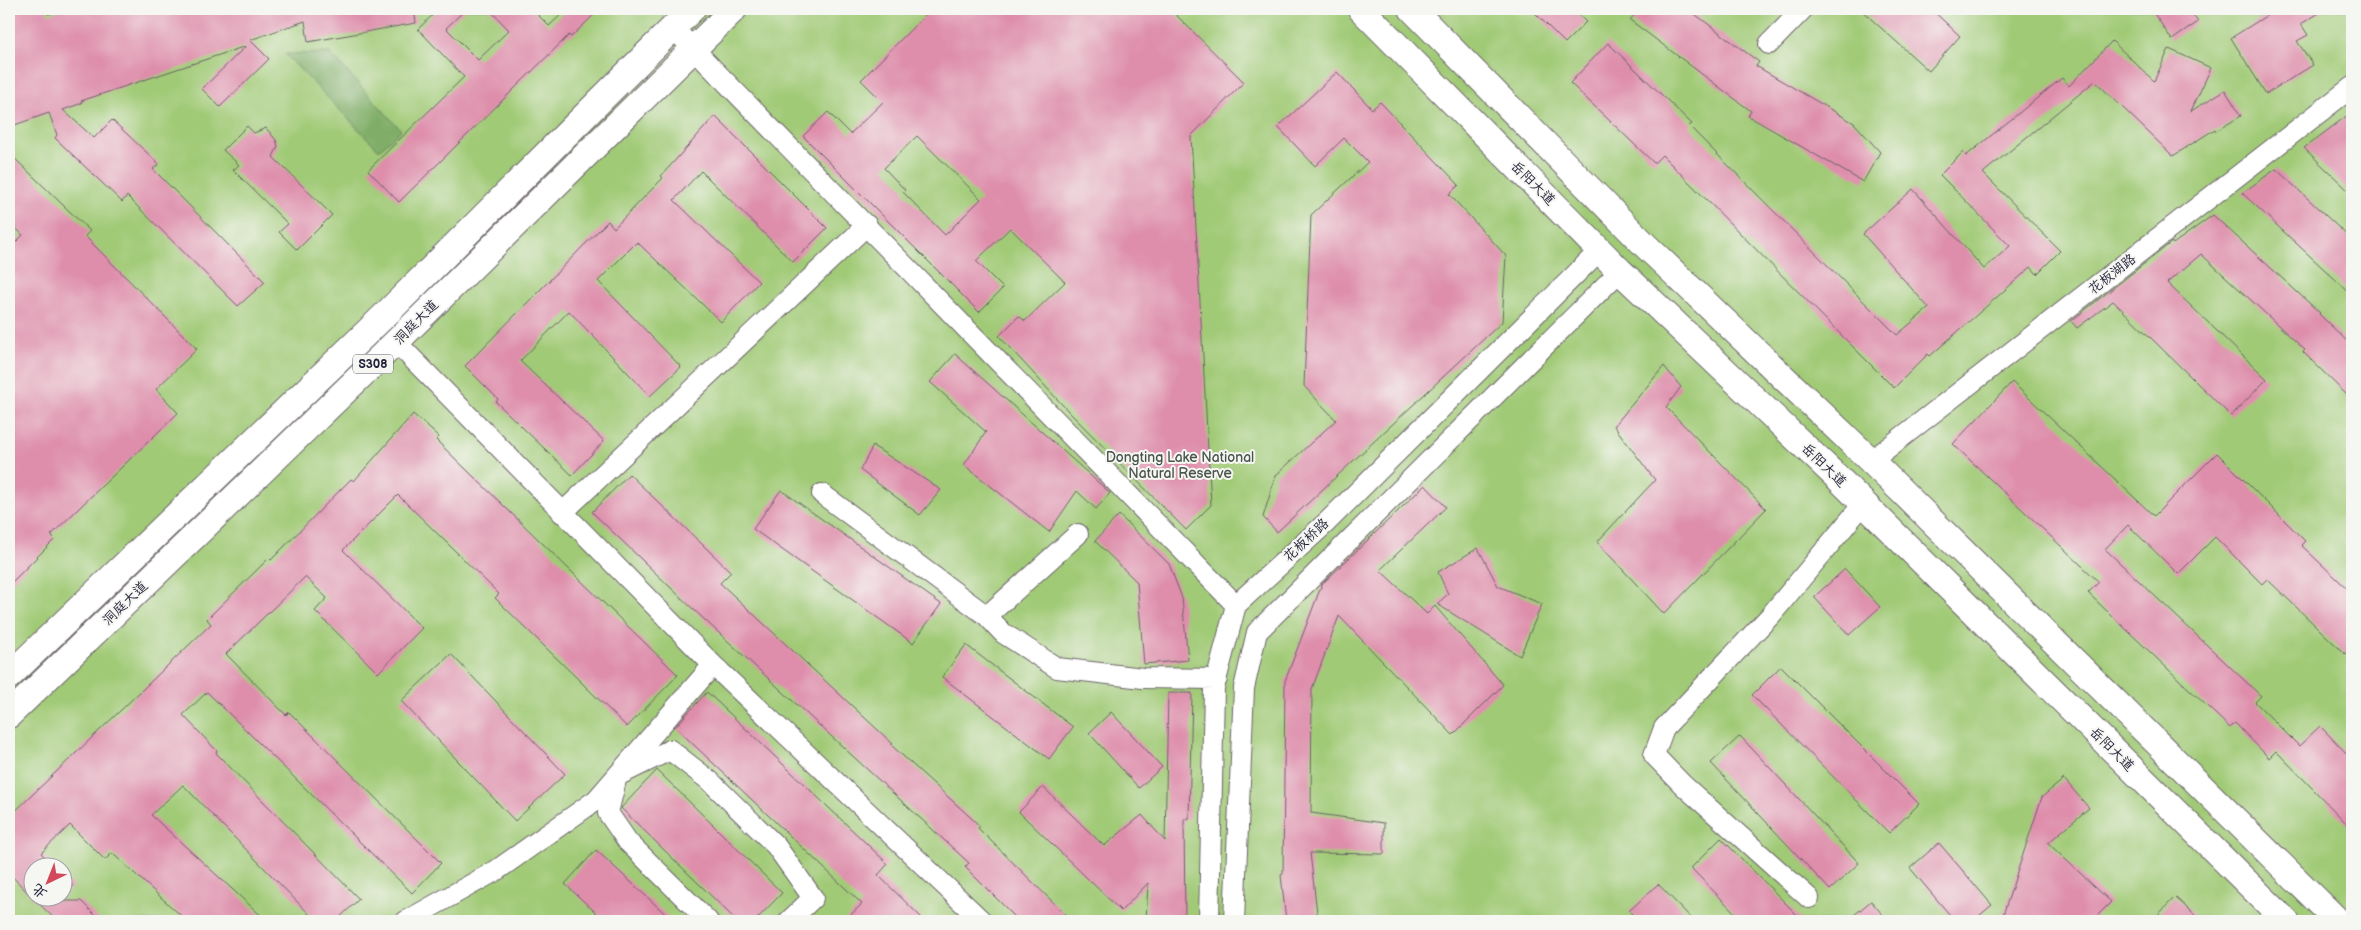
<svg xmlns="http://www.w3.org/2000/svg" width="2361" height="930" viewBox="0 0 2361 930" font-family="'Balsamiq Sans','LXGW WenKai TC',sans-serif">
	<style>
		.green { fill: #a0ca76; stroke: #617658; fill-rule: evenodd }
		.forest { fill: #80ae67; stroke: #516851 }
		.building { fill: #de8eab; fill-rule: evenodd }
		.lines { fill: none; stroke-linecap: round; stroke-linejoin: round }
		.minor-casing { stroke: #6b6368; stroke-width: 22 }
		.major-casing { stroke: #6b6368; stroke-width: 28 }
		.minor { stroke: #fff; stroke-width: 20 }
		.major { stroke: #fff; stroke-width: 26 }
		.labels { text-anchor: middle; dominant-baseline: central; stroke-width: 4; stroke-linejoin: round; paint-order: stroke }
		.shield { fill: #f6f6f2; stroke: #626272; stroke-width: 1 }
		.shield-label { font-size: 12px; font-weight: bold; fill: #22223b }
		.street-label { font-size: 14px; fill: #22223b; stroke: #f6f6f2 }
		.park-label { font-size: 14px; fill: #48544d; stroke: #f6f6f2 }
	</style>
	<rect width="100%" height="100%" fill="#f6f6f2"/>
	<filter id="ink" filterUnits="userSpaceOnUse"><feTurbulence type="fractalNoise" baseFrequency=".02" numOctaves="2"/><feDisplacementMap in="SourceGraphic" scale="10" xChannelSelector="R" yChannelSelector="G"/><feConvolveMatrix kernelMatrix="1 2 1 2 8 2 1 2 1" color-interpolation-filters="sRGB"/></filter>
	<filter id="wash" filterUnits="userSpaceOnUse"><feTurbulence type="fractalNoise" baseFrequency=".0096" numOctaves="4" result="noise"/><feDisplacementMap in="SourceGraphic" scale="20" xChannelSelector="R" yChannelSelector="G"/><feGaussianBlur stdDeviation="1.12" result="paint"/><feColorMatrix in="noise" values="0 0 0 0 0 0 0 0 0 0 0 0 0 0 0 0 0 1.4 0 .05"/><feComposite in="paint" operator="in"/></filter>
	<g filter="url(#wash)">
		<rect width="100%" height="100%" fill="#f3dbbd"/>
		<path class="green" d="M 9,9 L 2352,9 L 2352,921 L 9,921 ZM 32,868 L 62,868 L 62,898 L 32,898 Z"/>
		<path class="forest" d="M 330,53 L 401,130 L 379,150 L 285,54 Z"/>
		<g id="blocks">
			<path class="building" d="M 9,9 L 47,9 L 48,14 L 64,9 L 414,9 L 416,23 L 308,42 L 305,21 L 250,40 L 269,59 L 220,107 L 202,89 L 246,46 L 81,101 L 82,103 L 63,110 L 94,138 L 112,120 L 159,164 L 153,169 L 265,282 L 238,306 L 127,196 L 122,202 L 55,138 L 57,135 L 49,113 L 9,127 Z
				M 439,9 L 466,9 L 446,28 L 478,60 L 509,30 L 489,9 L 532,9 L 549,26 L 567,9 L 600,9 L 571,37 L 569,35 L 399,202 L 368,170 L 464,77 L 418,29 Z
				M 931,9 L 1170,9 L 1244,82 L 1191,136 L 1211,505 L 1186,530 L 1069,412 L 999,336 L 1019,316 L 1025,321 L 1065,282 L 1010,228 L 976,261 L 1003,288 L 979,312 L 803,136 L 828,112 L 850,134 L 883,102 L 861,80 ZM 917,136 L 981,199 L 945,235 L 903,192 L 905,190 L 884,168 Z
				M 1531,9 L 1572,9 L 1586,22 L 1565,43 Z
				M 1639,9 L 1688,9 L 1759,62 L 1756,66 L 1854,123 L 1880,152 L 1863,182 L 1748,116 L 1751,111 L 1630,20 Z
				M 1860,9 L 1931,9 L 1960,36 L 1929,71 Z
				M 2151,9 L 2189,9 L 2198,22 L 2172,40 Z
				M 2277,9 L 2326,9 L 2301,24 L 2308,35 L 2297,41 L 2313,65 L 2266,94 L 2231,38 Z
				M 2112,41 L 2154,81 L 2169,49 L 2211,68 L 2191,111 L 2225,90 L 2241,116 L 2216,131 L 2215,129 L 2173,156 L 2095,81 L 1983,173 L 2060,251 L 2037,274 L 2031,267 L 1930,356 L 1928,354 L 1894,388 L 1662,155 L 1654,163 L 1570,83 L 1608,43 L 1692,124 L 1689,126 L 1897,335 L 1929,308 L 1863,234 L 1913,189 L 1984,269 L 2010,246 L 1940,175 L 1963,152 L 1966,156 L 2062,78 L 2069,86 Z
				M 1337,72 L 1372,109 L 1380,102 L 1459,185 L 1449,194 L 1506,256 L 1502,322 L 1277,532 L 1263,517 L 1276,475 L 1336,420 L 1304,386 L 1311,215 L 1368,162 L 1344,138 L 1315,166 L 1278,127 Z
				M 2352,112 L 2352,194 L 2304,148 Z
				M 715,116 L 827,228 L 793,262 L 701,171 L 674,200 L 759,282 L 721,322 L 637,242 L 598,281 L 681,367 L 650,396 L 569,311 L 520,361 L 604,441 L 572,475 L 496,402 L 498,399 L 465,366 L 608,221 L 614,228 L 663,178 L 661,176 Z
				M 247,126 L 254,133 L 266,128 L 276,140 L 278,146 L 273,157 L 332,215 L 297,250 L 279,232 L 288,224 L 233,170 L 239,165 L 223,150 Z
				M 9,153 L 90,231 L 85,236 L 197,349 L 156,389 L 178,413 L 51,535 L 55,539 L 9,585 L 9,249 L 23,235 L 9,222 Z
				M 2276,169 L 2352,240 L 2352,295 L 2242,193 Z
				M 2213,215 L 2320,313 L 2319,314 L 2352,346 L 2352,400 L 2303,352 L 2305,350 L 2201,254 L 2167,283 L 2267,379 L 2231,416 L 2113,301 L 2077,328 L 2071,321 L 2172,242 L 2173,244 Z
				M 955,354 L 1110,493 L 1096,509 L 1077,491 L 1049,532 L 964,465 L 986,432 L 930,382 Z
				M 1664,366 L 1681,387 L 1666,407 L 1766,509 L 1664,614 L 1597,542 L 1655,480 L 1614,426 Z
				M 2012,382 L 2154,516 L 2217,453 L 2305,541 L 2301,545 L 2352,593 L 2352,646 L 2345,654 L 2267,579 L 2262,584 L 2215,537 L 2178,574 L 2128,525 L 2105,549 L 2261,696 L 2255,702 L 2299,746 L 2320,726 L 2352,759 L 2352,829 L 2276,751 L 2269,758 L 2235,723 L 2230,728 L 2088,593 L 2099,582 L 1953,444 Z
				M 413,414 L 439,437 L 436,440 L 678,675 L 627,727 L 495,598 L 499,594 L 398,495 L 343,550 L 422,628 L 378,673 L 315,611 L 327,598 L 305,577 L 226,654 L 286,715 L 289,712 L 441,863 L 412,893 L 207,692 L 183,715 L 217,751 L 216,753 L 359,899 L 336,921 L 316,921 L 183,785 L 151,815 L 267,921 L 187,921 L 112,853 L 105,860 L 70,825 L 41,853 L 55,868 L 32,868 L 32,897 L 9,873 L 9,817 L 211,624 L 207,619 L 269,558 L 271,560 L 351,479 L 354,481 Z
				M 873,446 L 941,490 L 920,515 L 860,470 Z
				M 629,474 L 731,572 L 720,583 L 893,744 L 891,745 L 980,826 L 978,828 L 1072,921 L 1019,921 L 965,867 L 969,863 L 694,610 L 592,512 Z
				M 1425,485 L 1446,507 L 1380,570 L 1427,614 L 1435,606 L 1503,685 L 1453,735 L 1339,616 L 1312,689 L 1311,813 L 1384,823 L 1384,854 L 1310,853 L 1318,921 L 1286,921 L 1281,875 L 1283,874 L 1285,681 L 1322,584 Z
				M 781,490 L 941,604 L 913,643 L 753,529 Z
				M 1119,515 L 1169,564 L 1182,598 L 1188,660 L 1144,664 L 1137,582 L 1095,541 Z
				M 1478,548 L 1498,586 L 1542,604 L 1520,656 L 1437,604 L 1448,594 L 1438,572 Z
				M 1845,569 L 1880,607 L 1849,635 L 1814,597 Z
				M 966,645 L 1073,727 L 1049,759 L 942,677 Z
				M 451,654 L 565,774 L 515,821 L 401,701 Z
				M 1781,666 L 1919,804 L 1889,833 L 1752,695 Z
				M 707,692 L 888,864 L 878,875 L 925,921 L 844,921 L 862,904 L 675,727 Z
				M 1168,693 L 1192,693 L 1189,819 L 1184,819 L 1185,921 L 1146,921 L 1148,883 L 1121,911 L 1019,812 L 1043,787 L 1104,846 L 1142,815 L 1165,841 Z
				M 1111,712 L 1162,767 L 1139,788 L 1089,733 Z
				M 1740,736 L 1859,863 L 1830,890 L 1711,763 Z
				M 657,770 L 782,893 L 755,921 L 737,921 L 621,808 Z
				M 2064,779 L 2089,808 L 2048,843 L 2111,902 L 2092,921 L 2001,921 L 2042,797 Z
				M 1721,838 L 1803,921 L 1743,921 L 1691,868 Z
				M 1939,843 L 1992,905 L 1973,921 L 1955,921 L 1910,868 Z
				M 596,850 L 673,921 L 605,921 L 565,884 Z
				M 62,875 L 73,886 L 62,897 Z
				M 1658,884 L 1694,921 L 1639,921 L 1629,911 Z
				M 2175,897 L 2201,921 L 2152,921 Z
				M 33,898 L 62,898 L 58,901 L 81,901 L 101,921 L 57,921 Z
				M 1871,901 L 1888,921 L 1847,921 Z"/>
		</g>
	</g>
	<g filter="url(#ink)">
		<use href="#blocks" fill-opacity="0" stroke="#6b6368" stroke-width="1"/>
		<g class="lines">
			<g class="minor-casing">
				<path id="minor" d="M 673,28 L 1236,605
					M 1769,44 L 1803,9
					M 396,342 L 713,665 L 982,921
					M 1871,461 L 2352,87
					M 822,494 L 987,616 L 1003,633 L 1057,668 L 1143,678 L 1217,679
					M 562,513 L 867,225
					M 987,616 L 1078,534
					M 1809,898 L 1683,785 L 1654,755 L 1664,728 L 1770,616 L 1864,503
					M 406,921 L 497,870 L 596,800 L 713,665
					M 708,921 L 628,842 L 608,813 L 617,776 L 670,750 L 710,781 L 776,846 L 813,898 L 789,921
					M 1209,921 L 1214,688 L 1236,605 L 1327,522 L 1601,249
					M 1234,921 L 1244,688 L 1257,632 L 1620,271"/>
			</g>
			<g class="major-casing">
				<path id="major" d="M 1361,9 L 1620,271 L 1842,482 L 2286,921
					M 1412,9 L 1645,245 L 1871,461 L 2338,921
					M 9,676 L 387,313 L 692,9
					M 9,715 L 396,342 L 734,9"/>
			</g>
			<use href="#minor" class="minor"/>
			<use href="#major" class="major"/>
		</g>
	</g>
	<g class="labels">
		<rect class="shield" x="353" y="354.5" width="40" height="19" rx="4"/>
		<g class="shield-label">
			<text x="373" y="364">S308</text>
		</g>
		<g class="street-label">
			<text transform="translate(1533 183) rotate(45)">岳阳大道</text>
			<text transform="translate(2112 274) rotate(-38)">花板湖路</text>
			<text transform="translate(416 322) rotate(-45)">洞庭大道</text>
			<text transform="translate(1824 465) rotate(44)">岳阳大道</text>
			<text transform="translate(1306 540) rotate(-43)">花板桥路</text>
			<text transform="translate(125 603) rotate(-44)">洞庭大道</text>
			<text transform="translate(2112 749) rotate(45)">岳阳大道</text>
		</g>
		<g class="park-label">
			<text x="1180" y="457">Dongting Lake National<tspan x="1180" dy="16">Natural Reserve</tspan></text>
		</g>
	</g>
	<rect width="2361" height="930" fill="none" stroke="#f6f6f2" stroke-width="30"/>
	<g transform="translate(48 882) rotate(223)"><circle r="24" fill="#f6f6f2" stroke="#a1a1a9"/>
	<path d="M0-4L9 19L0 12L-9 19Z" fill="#d1495b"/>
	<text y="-8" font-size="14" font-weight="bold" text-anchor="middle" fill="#22223b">北</text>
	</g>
</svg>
